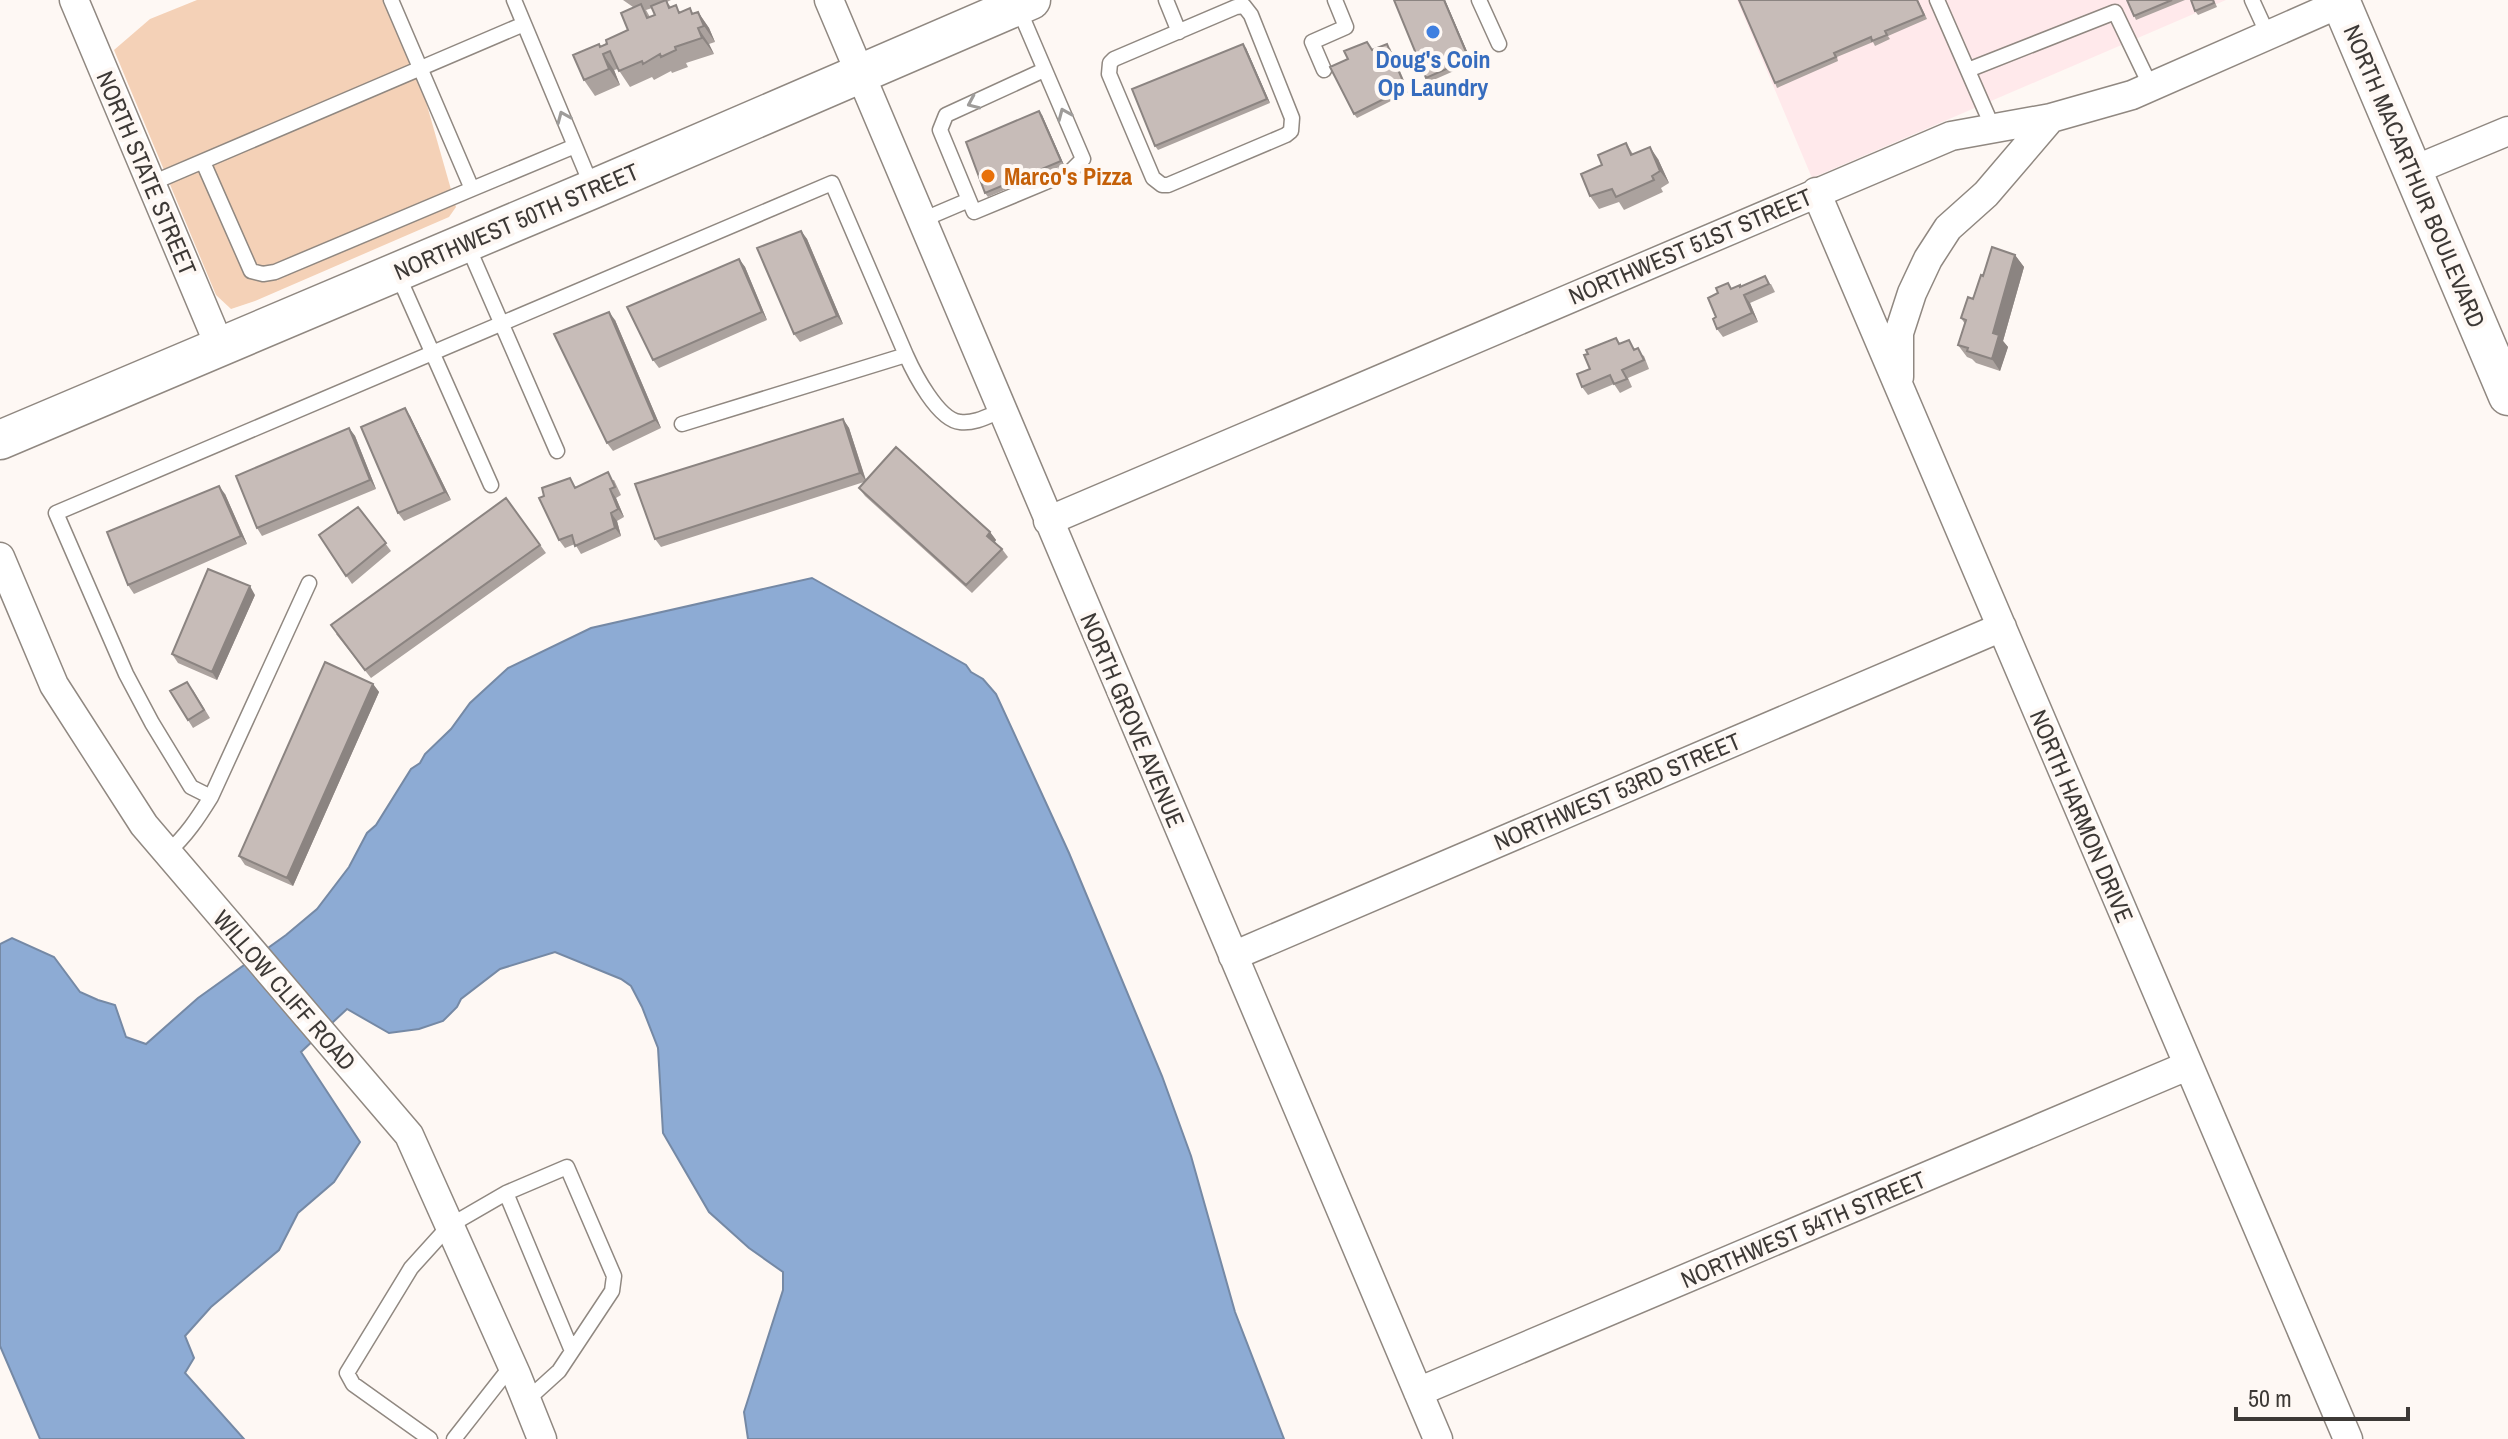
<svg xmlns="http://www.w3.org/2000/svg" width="2508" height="1439" viewBox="0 0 2508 1439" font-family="'Archivo Narrow',sans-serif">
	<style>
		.commercial { fill: #ffe9eb }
		.pitch { fill: #f4d1b7 }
		.water { fill: #8dabd4; stroke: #7589a5; stroke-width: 2 }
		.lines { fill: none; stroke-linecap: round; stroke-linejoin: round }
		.service-casing { stroke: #908881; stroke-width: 17 }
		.minor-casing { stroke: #908881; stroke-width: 31 }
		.secondary-casing { stroke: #908881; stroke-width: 41 }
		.service { stroke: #fff; stroke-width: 14 }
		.minor { stroke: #fff; stroke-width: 28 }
		.secondary { stroke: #fff; stroke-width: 38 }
		.wall { fill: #aba29e; fill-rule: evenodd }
		.shaded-wall { fill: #8b8481 }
		.building { fill: #c7bcb8; stroke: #8b8481; stroke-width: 2 }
		.oneway { stroke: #9e9c9a }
		.shop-dot { fill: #3f7fe0; stroke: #fef8f4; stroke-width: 3 }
		.food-dot { fill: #e8710a; stroke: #fef8f4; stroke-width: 3 }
		.labels { text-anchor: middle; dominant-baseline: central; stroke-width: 8; stroke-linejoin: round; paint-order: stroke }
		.shop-label { font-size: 24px; font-weight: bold; fill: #366cbe; stroke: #fef8f4 }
		.street-label { font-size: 24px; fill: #3d3936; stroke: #fef8f4 }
		.food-label { font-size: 24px; font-weight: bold; fill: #c56008; stroke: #fef8f4; text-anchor: start }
	</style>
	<rect width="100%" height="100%" fill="#fef8f4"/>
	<path class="commercial" d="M 1737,0 L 2226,0 L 1812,178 Z"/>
	<path class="pitch" d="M 197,0 L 397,0 L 456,207 L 449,217 L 255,301 L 231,309 L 216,295 L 114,50 L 150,19 Z"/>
	<path class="water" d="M 812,578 L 966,665 L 971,672 L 983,679 L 996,694 L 1069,853 L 1162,1076 L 1191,1156 L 1235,1312 L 1284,1439 L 748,1439 L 744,1412 L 783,1290 L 783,1272 L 749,1248 L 709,1212 L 663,1133 L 658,1048 L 642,1007 L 631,986 L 621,979 L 555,952 L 500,969 L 461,999 L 457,1007 L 443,1021 L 419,1029 L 389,1033 L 347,1009 L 301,1052 L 360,1142 L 334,1182 L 298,1213 L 279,1250 L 211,1307 L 185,1336 L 194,1358 L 185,1373 L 244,1439 L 40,1439 L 0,1346 L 0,944 L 12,938 L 54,957 L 80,992 L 98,1000 L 115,1005 L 126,1037 L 146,1044 L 198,998 L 286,935 L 317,909 L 349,867 L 367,833 L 376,825 L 411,769 L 420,763 L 425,754 L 451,729 L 470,703 L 508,668 L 591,628 Z"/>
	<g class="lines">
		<g class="service-casing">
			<path id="service" d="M 391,0 L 472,189 L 575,146
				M 514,0 L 593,189
				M 1166,0 L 1179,32
				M 1479,0 L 1499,44
				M 1937,0 L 1993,128
				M 2252,0 L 2268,35
				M 1244,6 L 1251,15 L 1292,118 L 1291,131 L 1286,135 L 1168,185 L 1162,185 L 1153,178 L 1109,74 L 1110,63 L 1114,59 L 1236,7 Z
				M 1324,70 L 1312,42 L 1346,27 L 1335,0
				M 1968,70 L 2115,12 L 2151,87
				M 203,162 L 251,271 L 263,274 L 275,272 L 472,189
				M 152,183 L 524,24
				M 969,200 L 940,130 L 946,115 L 1044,70
				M 922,220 L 969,200 L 974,212 L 1070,172 L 1083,159 L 1018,7
				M 466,242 L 557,451
				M 397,273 L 491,485
				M 682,424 L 906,355 C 914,373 938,420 960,422 C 975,424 990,415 1003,410
				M 211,797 L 309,583
				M 168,852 C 186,836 198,818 211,797 L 191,787 L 152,723 L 126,674 L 56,513 L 832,183 L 906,355
				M 506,1193 L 572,1351
				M 430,1439 L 353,1384 L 347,1373 L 411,1268 L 449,1226 L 506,1193 L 567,1167 L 614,1276 L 612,1291 L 559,1371 L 527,1400
				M 454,1439 L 512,1365"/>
		</g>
		<g class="minor-casing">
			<path id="minor" d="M 74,0 L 220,347
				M 829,0 L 1438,1439
				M 2412,171 L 2508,131
				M 1816,192 L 2348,1439
				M 1899,377 L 1899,333 L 1912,293 L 1928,259 L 1948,228 L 1986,194 L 2051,118
				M 1048,521 L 1951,136 L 2051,118 L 2132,95 L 2341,3
				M 0,557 L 54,685 L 144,825 L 409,1135 L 516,1374 L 542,1439
				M 1233,956 L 2002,627
				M 1418,1392 L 2187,1066"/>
		</g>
		<g class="secondary-casing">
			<path id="secondary" d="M 2340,0 L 2508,396
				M 0,440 L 593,189 L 1031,0"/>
		</g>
		<use href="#service" class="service"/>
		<use href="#minor" class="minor"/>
		<use href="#secondary" class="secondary"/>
	</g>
	<path class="wall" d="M 623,0 L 671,0 L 667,2 L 671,7 L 681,12 L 690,8 L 693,13 L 698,12 L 709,28 L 715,42 L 709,44 L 714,54 L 686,63 L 688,67 L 672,73 L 671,71 L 654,80 L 652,77 L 630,87 L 618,69 L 614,70 L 620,85 L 595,96 L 584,80 L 601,46 L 628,30 L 633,7 ZM 652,8 L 655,15 L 650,17 L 646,10 Z
		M 1394,0 L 1445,0 L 1472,63 L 1429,82 L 1426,78 Z
		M 1918,0 L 1927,19 L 1888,36 L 1890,39 L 1875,46 L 1873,42 L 1837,57 L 1838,61 L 1777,88 L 1775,83 Z
		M 2127,0 L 2185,0 L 2136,20 Z
		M 2214,0 L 2217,7 L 2198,15 L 2195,11 Z
		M 1246,48 L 1270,103 L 1158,150 L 1155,146 Z
		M 1390,48 L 1409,92 L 1357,118 L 1354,114 L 1372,50 Z
		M 1042,115 L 1064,165 L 988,197 L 985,193 Z
		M 1626,143 L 1633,154 L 1658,159 L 1669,183 L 1661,188 L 1663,192 L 1624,210 L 1619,202 L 1599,209 L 1590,196 L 1602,165 Z
		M 801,231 L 807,239 L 843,324 L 800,342 L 794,334 Z
		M 2015,255 L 2024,267 L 2003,341 L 2008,347 L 2000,371 L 1976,363 L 1972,359 L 1967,357 L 1958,345 L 1965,324 L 1961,318 L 1973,299 L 1983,276 Z
		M 739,259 L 745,267 L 767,320 L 659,368 L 653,360 Z
		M 1771,284 L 1775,292 L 1750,303 L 1758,322 L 1723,337 L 1717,329 L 1716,317 L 1741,286 Z
		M 615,320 L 661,428 L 613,451 L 607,443 Z
		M 1620,343 L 1635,350 L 1644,356 L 1649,369 L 1628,378 L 1632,387 L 1620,393 L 1614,384 L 1588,395 L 1582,387 L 1590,369 Z
		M 410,416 L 451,500 L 404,521 L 398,513 Z
		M 843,419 L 849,428 L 866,480 L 990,532 L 996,540 L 995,542 L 1002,549 L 1008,557 L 972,593 L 865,496 L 859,488 L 864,482 L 661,547 L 655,539 Z
		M 349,428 L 355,436 L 376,489 L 262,536 L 257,528 Z
		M 614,480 L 621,495 L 616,498 L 624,517 L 617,521 L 621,536 L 581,554 L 575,544 L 565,548 L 559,540 L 544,496 L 577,487 Z
		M 225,494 L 247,544 L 134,594 L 128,585 Z
		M 506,498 L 546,553 L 371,678 L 336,634 Z
		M 358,507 L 391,551 L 352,584 L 319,535 Z
		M 255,595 L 217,680 L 178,663 L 172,654 Z
		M 373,684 L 379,692 L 293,886 L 245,865 L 239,856 Z
		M 193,690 L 210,718 L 193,728 L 170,691 Z"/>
	<path class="shaded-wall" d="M 1444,0 L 1445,0 L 1472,63 L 1469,59 Z
		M 698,12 L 709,28 L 715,42 L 704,26 Z
		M 698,28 L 709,44 L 714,54 L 702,38 Z
		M 1243,44 L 1246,48 L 1270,103 L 1267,99 Z
		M 603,54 L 614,70 L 620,85 L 609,69 Z
		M 1039,111 L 1042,115 L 1064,165 L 1061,161 Z
		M 1650,147 L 1658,159 L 1669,183 L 1660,171 Z
		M 801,231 L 807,239 L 843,324 L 837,316 Z
		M 2015,255 L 2024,267 L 2003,341 L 2008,347 L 2000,371 L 1992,359 L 1993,333 Z
		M 739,259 L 745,267 L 767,320 L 762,312 Z
		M 1744,295 L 1750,303 L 1758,322 L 1752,313 Z
		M 609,312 L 615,320 L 661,428 L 655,420 Z
		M 405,408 L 410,416 L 451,500 L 445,492 Z
		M 843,419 L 849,428 L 866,481 L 860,473 Z
		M 349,428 L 355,436 L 376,489 L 370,480 Z
		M 219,486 L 225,494 L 247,544 L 241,536 Z
		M 610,489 L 616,498 L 624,517 L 618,509 Z
		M 611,513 L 617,521 L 621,536 L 615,528 Z
		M 990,532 L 996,540 L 993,544 L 987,536 Z
		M 250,586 L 255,595 L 217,680 L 212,672 Z
		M 373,684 L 379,692 L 293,886 L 287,878 Z"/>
	<path class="building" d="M 666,0 L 669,8 L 676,5 L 679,13 L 690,8 L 692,14 L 698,12 L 704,26 L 698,28 L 702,38 L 675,47 L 676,50 L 661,57 L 660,54 L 643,64 L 642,61 L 619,71 L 610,51 L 603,54 L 609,69 L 584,80 L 573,55 L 599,44 L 600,47 L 607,44 L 606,40 L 628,30 L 621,13 L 641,4 L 647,18 L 655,15 L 651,6 Z
		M 1394,0 L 1444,0 L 1469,59 L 1426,78 Z
		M 1739,0 L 1917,0 L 1924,15 L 1885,31 L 1887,35 L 1872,41 L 1871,37 L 1834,53 L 1836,57 L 1775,83 Z
		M 2127,0 L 2172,0 L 2134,16 Z
		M 2191,0 L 2213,0 L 2214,3 L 2195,11 Z
		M 1367,42 L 1372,50 L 1387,44 L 1406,88 L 1354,114 L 1330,67 L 1348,59 L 1344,51 Z
		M 1243,44 L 1267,99 L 1155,146 L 1132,89 Z
		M 1039,111 L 1061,161 L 985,193 L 966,142 Z
		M 1626,143 L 1631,155 L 1650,147 L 1660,171 L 1652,176 L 1654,180 L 1616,197 L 1612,189 L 1590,196 L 1581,174 L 1602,165 L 1598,155 Z
		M 801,231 L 837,316 L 794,334 L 757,248 Z
		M 1992,247 L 2015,255 L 1993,333 L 1999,335 L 1992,359 L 1967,351 L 1968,348 L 1958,345 L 1966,320 L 1961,318 L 1968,297 L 1973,299 L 1981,275 L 1983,276 Z
		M 739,259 L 762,312 L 653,360 L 627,307 Z
		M 1765,276 L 1769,284 L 1744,295 L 1752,313 L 1717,329 L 1713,319 L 1716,317 L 1708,298 L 1718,293 L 1716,288 L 1728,283 L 1731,289 L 1740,285 L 1740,287 Z
		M 609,312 L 655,420 L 607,443 L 554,334 Z
		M 1616,338 L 1619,344 L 1629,340 L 1634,350 L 1638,348 L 1644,360 L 1622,370 L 1627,379 L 1614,384 L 1610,375 L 1582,387 L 1577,374 L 1590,369 L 1584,355 L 1588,354 L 1586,350 Z
		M 405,408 L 445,492 L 398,513 L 361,427 Z
		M 843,419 L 860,473 L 655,539 L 635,484 Z
		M 349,428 L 370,480 L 257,528 L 236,476 Z
		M 896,447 L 990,532 L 987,536 L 1002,549 L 966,585 L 859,488 Z
		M 608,472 L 615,487 L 610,489 L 618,509 L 611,513 L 615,528 L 575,546 L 572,535 L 559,540 L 539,498 L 544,496 L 542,488 L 570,478 L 575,488 Z
		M 219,486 L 241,536 L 128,585 L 107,532 Z
		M 506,498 L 540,545 L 365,670 L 331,625 Z
		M 358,507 L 386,543 L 346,576 L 319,535 Z
		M 208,569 L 250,586 L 212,672 L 172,654 Z
		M 325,662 L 373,684 L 287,878 L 239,856 Z
		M 187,682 L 204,710 L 188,720 L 170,691 Z"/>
	<defs><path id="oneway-chevron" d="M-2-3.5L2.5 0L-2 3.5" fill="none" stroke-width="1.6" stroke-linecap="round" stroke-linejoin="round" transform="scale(2)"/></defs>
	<g class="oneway">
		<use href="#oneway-chevron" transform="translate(973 103) rotate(156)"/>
		<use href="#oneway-chevron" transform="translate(1064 114) rotate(-113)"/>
		<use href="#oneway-chevron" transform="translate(563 117) rotate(-113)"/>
	</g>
	<circle class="shop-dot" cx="1433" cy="32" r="8"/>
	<circle class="food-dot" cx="988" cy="176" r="8"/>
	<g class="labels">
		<g class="shop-label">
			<text x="1433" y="59">Doug's Coin<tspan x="1433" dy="28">Op Laundry</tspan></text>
		</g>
		<g class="street-label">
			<text transform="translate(147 173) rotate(67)">NORTH STATE STREET</text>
			<text transform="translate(2415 176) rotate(67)">NORTH MACARTHUR BOULEVARD</text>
			<text transform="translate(516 221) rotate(-23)">NORTHWEST 50TH STREET</text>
			<text transform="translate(1690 246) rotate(-23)">NORTHWEST 51ST STREET</text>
			<text transform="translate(1133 720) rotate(67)">NORTH GROVE AVENUE</text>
			<text transform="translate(1617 791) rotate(-23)">NORTHWEST 53RD STREET</text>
			<text transform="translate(2082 816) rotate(67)">NORTH HARMON DRIVE</text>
			<text transform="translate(285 990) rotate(49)">WILLOW CLIFF ROAD</text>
			<text transform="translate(1803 1229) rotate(-23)">NORTHWEST 54TH STREET</text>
		</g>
		<g class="food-label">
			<text x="1004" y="176">Marco's Pizza</text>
		</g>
	</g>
	<path d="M2236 1407v12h172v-12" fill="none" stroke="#3d3936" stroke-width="4"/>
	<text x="2248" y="1407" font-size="24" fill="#3d3936" stroke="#fef8f4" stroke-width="6" paint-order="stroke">50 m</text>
</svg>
